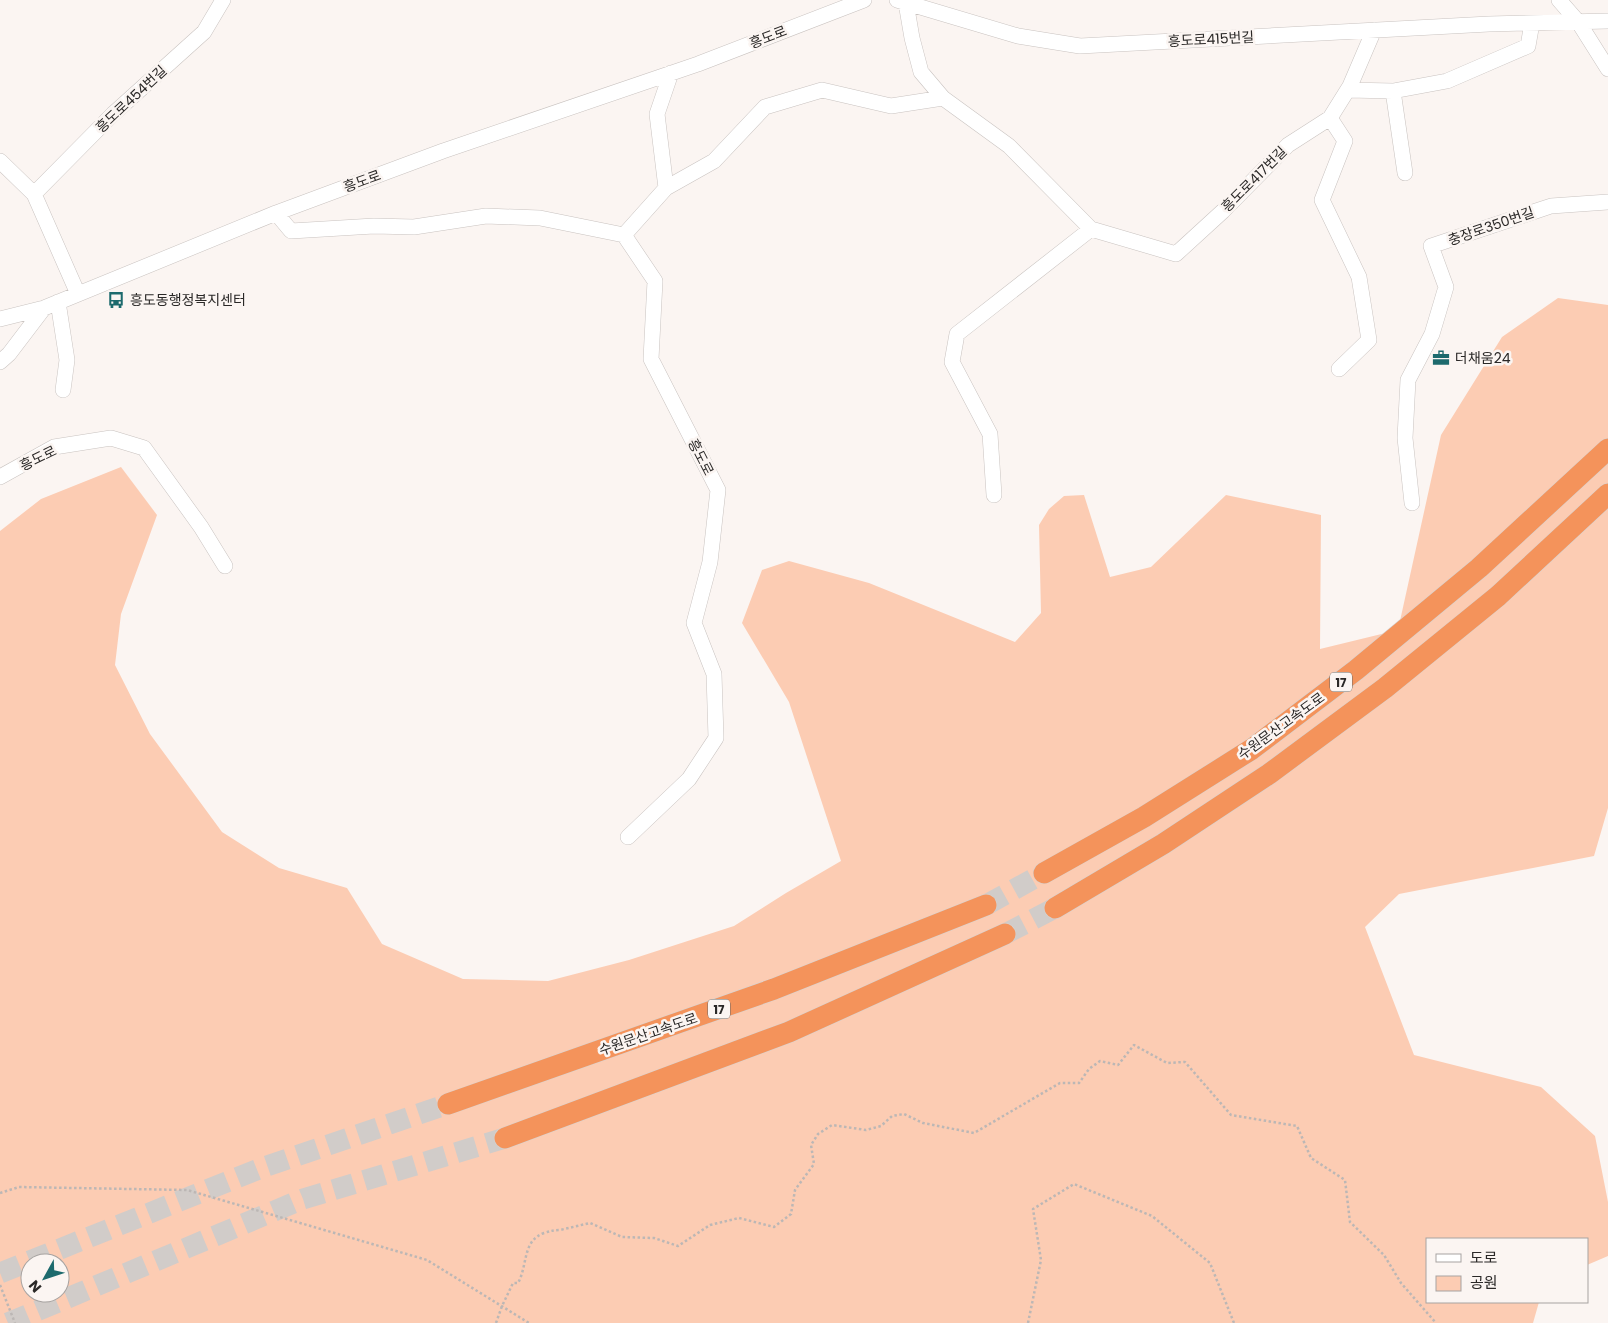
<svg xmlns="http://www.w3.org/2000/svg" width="1608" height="1323" viewBox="0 0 1608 1323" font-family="Poppins,'Noto Sans KR',sans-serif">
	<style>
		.green { fill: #fcccb3; fill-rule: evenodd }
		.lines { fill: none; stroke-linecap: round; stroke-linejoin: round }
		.highway-tunnel { stroke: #d1ccc9; stroke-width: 21; stroke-dasharray: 21 11; stroke-linecap: butt }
		.minor-casing { stroke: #c9c3c0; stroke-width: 16 }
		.highway-casing { stroke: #d4d4d4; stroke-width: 22 }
		.path { stroke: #bcb7b5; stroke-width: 2.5; stroke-dasharray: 2.5 2.5; stroke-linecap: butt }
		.minor { stroke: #fff; stroke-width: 15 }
		.highway { stroke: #f4935b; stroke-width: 21 }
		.labels { text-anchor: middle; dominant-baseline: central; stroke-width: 5; stroke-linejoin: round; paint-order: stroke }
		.shield { fill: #fbf5f2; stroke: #696664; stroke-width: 1 }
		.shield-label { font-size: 12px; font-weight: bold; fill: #2a2827 }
		.street-label { font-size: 14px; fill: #2a2827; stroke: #fbf5f2 }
		.poi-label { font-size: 14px; fill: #2a2827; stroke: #fbf5f2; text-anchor: start }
	</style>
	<rect width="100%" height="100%" fill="#fbf5f2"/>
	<path class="green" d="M 1558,298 L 1608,305 L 1608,808 L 1594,856 L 1399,894 L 1365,927 L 1414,1055 L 1541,1087 L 1595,1136 L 1608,1202 L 1608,1256 L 1587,1265 L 1587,1239 L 1427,1239 L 1427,1302 L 1539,1302 L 1533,1323 L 0,1323 L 0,531 L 41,499 L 121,467 L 157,515 L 121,614 L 115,665 L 150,734 L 222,832 L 279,868 L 347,888 L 382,944 L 463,979 L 548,981 L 629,960 L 734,926 L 786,893 L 841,861 L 789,702 L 742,623 L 762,570 L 789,561 L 869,583 L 1015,642 L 1041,613 L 1039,525 L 1049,509 L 1064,496 L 1084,495 L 1110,577 L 1151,567 L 1226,495 L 1321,515 L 1320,649 L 1398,630 L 1441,435 L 1502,337 ZM 30,1263 L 60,1263 L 60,1293 L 30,1293 Z"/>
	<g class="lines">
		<path class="highway-tunnel" d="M 986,905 L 1044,873
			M 1005,934 L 1055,908
			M 0,1273 L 264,1167 L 448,1104
			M 8,1323 L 303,1199 L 505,1138"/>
		<g class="minor-casing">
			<path id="minor" d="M 897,0 L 1018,36 L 1080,46 L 1489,24 L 1608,21
				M 1559,0 L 1579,23 L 1608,69
				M 906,3 L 912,38 L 921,72 L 943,98
				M 1348,90 L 1393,91 L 1447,81 L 1528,46 L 1532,23
				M 1393,91 L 1405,173
				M 1330,118 L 1345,141 L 1322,200 L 1359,277 L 1369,340 L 1339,369
				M 0,161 L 34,194 L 78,294
				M 666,188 L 657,114 L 671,73
				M 34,194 L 113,114 L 204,32 L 223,0
				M 276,213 L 291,231 L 374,226 L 414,227 L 486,216 L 540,218 L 624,235
				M 58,302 L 67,360 L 63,390
				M 0,319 L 44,308 L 276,213 L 443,151 L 698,64 L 864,0
				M 0,362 L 9,354 L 44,308
				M 0,477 L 54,447 L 111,438 L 144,448 L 201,527 L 225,566
				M 994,495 L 990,434 L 952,362 L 957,334 L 1091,229
				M 1412,503 L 1405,438 L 1408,380 L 1432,334 L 1446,287 L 1431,246 L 1551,206 L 1608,202
				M 628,837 L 689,779 L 716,738 L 714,674 L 694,623 L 710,562 L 718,490 L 651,359 L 655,281 L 624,235 L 666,188 L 714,161 L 765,107 L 822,90 L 891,106 L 943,98 L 1009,146 L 1091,229 L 1176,254 L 1223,211 L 1288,145 L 1330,118 L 1350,86 L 1374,30"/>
		</g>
		<g class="highway-casing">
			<path id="highway" d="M 1044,873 L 1144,817 L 1252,749 L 1356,670 L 1479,568 L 1608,449
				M 1055,908 L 1163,844 L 1269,774 L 1385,688 L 1498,596 L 1608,494
				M 448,1104 L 774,989 L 986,905
				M 505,1138 L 789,1032 L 1005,934"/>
		</g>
		<path class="path" d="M 0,1193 L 19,1187 L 187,1190 L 427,1260 L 529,1323
			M 0,1285 L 15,1323
			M 496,1323 L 502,1306 L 513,1283 L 518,1283 C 528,1265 522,1241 544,1233 C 550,1231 554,1230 560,1230 L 590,1223 L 622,1237 L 654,1238 L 678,1246 L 710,1225 L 739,1218 L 774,1227 L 791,1214 L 795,1190 L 814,1164 L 811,1145 L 818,1134 L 832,1125 L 866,1130 L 881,1126 L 892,1116 L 904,1114 L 923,1123 L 974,1133 L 1060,1083 L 1079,1083 L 1089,1069 L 1100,1061 L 1118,1065 L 1134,1045 L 1167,1063 L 1185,1062 L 1231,1115 L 1297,1126 L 1311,1158 L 1345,1180 L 1350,1222 L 1384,1255 L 1401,1283 L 1436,1323
			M 1028,1323 L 1041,1260 L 1033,1209 L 1074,1184 L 1152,1216 L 1210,1263 L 1234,1323"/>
		<use href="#minor" class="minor"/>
		<use href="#highway" class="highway"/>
	</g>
	<defs>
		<g id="bus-bare" transform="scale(1.35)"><path d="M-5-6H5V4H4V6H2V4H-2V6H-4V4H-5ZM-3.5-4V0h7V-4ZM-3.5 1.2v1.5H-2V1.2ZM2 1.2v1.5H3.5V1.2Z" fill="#1d6a6d" stroke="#fbf5f2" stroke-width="2.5" paint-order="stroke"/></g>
		<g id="office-bare" transform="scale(1.35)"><path d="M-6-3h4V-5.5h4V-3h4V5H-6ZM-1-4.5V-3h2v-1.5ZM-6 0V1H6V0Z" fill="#1d6a6d" stroke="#fbf5f2" stroke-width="2.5" paint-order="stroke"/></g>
	</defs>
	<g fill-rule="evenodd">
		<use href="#bus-bare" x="116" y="300"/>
		<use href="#office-bare" x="1441" y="358"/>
	</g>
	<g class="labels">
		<g class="shield">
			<rect x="1330" y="672.5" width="22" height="19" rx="4"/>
			<rect x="708" y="999.5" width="22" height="19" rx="4"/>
		</g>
		<g class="shield-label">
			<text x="1341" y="682">17</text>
			<text x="719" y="1009">17</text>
		</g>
		<g class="street-label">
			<text transform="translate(768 37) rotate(-21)">흥도로</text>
			<text transform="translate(1211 39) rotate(-3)">흥도로415번길</text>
			<text transform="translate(131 99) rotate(-43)">흥도로454번길</text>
			<text transform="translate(1254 179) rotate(-45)">흥도로417번길</text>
			<text transform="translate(362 181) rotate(-20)">흥도로</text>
			<text transform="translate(1491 226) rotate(-19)">충장로350번길</text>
			<text transform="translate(701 457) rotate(63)">흥도로</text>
			<text transform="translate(38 458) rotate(-26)">흥도로</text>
			<text transform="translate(1281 726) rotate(-36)">수원문산고속도로</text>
			<text transform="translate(648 1034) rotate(-19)">수원문산고속도로</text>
		</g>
		<g class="poi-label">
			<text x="130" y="300">흥도동행정복지센터</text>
			<text x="1455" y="358">더채움24</text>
		</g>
	</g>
	<rect x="1426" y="1238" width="162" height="65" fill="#fbf5f2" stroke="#a7a3a1"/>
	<rect x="1436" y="1254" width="25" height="8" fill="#ffffff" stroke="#a7a3a1"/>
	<text x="1470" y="1263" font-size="15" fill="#2a2827">도로</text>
	<rect x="1436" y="1276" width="25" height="15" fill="#fcccb3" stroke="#a7a3a1"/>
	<text x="1470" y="1288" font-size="15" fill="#2a2827">공원</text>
	<g transform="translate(45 1278) rotate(230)"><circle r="24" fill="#fbf5f2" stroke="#a7a3a1"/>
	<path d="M0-4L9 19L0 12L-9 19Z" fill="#1d6a6d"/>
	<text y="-8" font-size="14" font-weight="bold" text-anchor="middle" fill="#2a2827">N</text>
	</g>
</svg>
